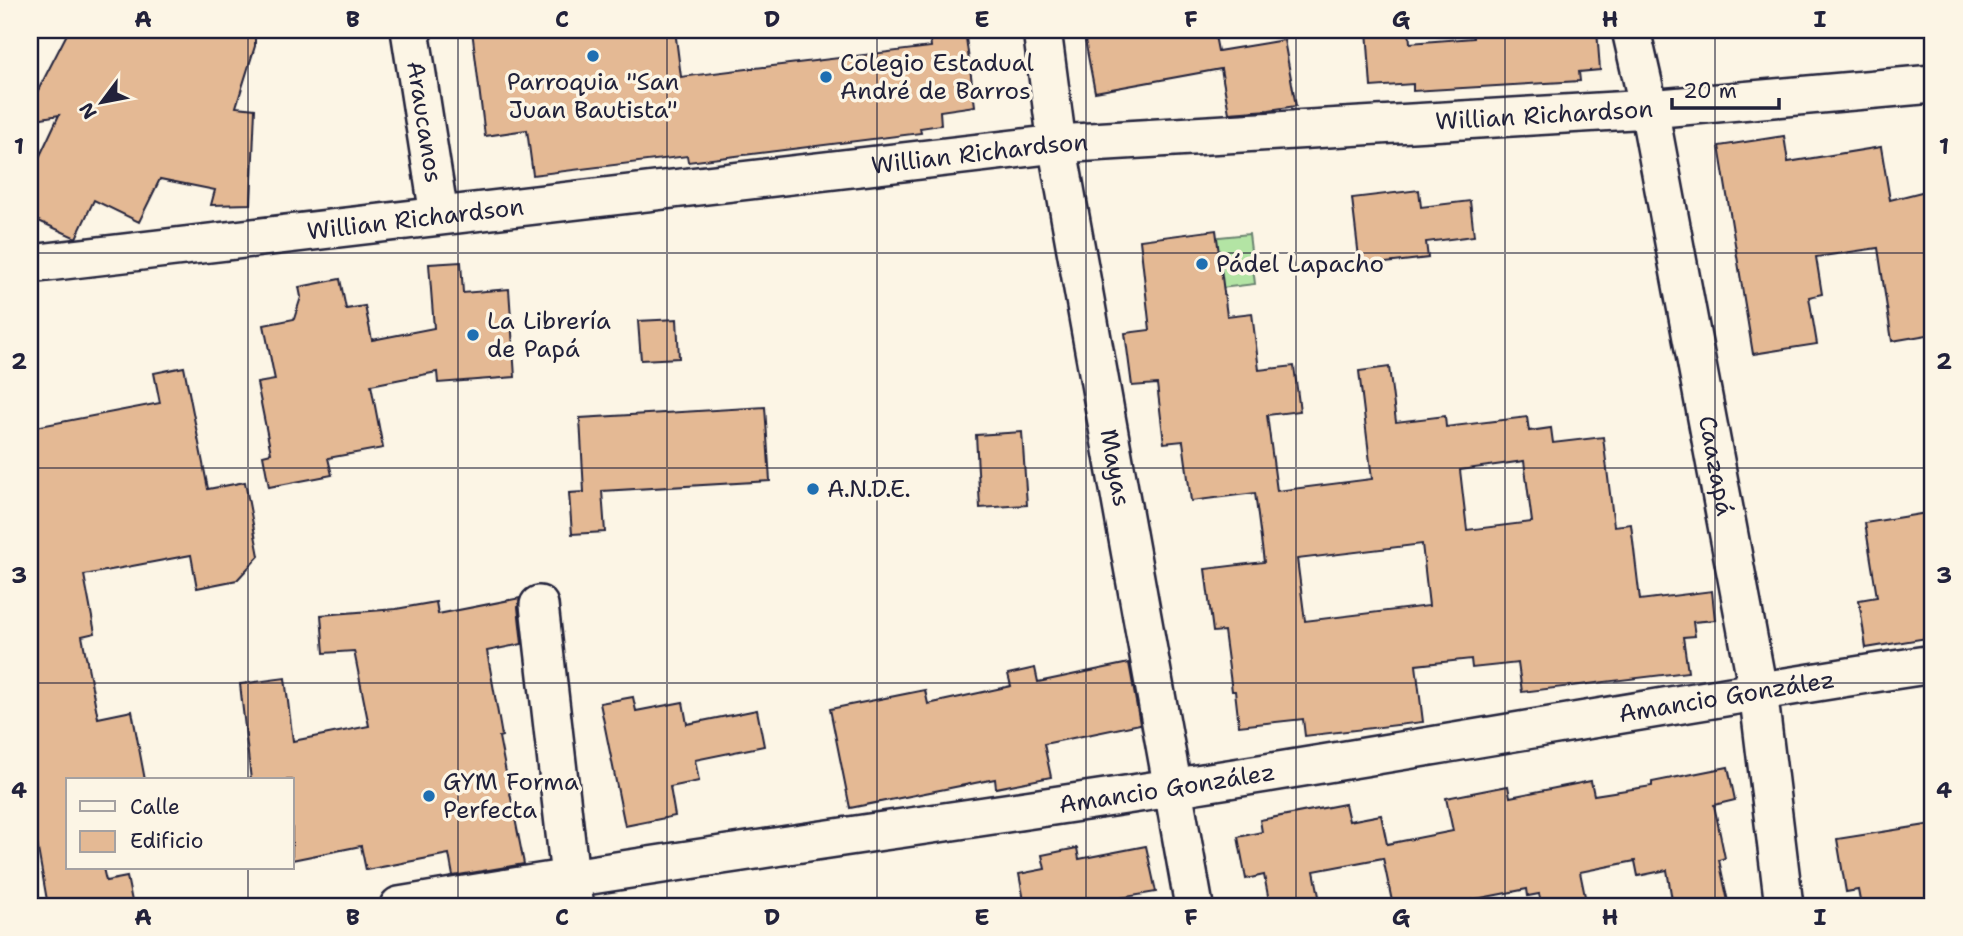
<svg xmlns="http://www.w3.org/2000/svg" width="1963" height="936" viewBox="0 0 1963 936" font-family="'Shantell Sans',sans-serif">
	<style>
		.green { fill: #b3e4a4; stroke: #6a8370; stroke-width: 2 }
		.building { fill: #e4b994; stroke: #22223b; stroke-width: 2; fill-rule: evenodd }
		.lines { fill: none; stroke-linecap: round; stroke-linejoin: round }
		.minor-casing { stroke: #22223b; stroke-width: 42 }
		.minor { stroke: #fcf5e5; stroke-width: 37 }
		.grid { fill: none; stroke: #22223b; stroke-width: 2; stroke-opacity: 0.55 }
		.poi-dot { fill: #1f6fb2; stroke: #fcf5e5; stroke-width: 2.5 }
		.labels { text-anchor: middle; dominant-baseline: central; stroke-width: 7; stroke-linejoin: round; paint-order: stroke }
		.poi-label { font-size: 24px; fill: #22223b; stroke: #fcf5e5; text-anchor: start }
		.street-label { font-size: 24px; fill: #22223b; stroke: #fcf5e5 }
		.neatline { fill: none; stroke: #22223b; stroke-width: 2.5 }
		.grid-label { font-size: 23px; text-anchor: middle; font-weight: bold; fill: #22223b }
	</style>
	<rect width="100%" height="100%" fill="#fcf5e5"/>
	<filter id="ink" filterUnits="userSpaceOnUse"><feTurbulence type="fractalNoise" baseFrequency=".0143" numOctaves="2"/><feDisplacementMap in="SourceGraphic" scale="14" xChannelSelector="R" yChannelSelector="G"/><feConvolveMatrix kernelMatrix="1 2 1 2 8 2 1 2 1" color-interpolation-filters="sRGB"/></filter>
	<g filter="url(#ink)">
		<path class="green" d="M 1249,234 L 1255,284 L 1155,296 L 1149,244 Z"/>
		<path class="building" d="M 69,30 L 255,30 L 255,46 L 236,107 L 255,109 L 251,204 L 211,205 L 215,190 L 160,179 L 139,222 L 94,200 L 76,238 L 30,217 L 30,177 L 59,115 L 30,120 L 30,106 Z
			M 472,30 L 675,30 L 681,77 L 931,47 L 929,30 L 965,30 L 975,106 L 940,111 L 941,125 L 920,128 L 921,133 L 688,162 L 687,156 L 533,175 L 527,130 L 485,136 Z
			M 1083,30 L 1214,30 L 1218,51 L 1284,40 L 1296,106 L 1269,110 L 1229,113 L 1221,69 L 1095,92 Z
			M 1367,30 L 1409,30 L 1410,43 L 1473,38 L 1473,30 L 1597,30 L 1600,70 L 1579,72 L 1580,81 L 1413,91 L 1413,84 L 1371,87 Z
			M 1784,136 L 1788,162 L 1881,147 L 1890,200 L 1933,189 L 1933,334 L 1892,341 L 1878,248 L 1816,257 L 1822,294 L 1809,297 L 1817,344 L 1753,354 L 1719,146 Z
			M 1419,190 L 1421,207 L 1470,201 L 1474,236 L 1426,242 L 1428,258 L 1360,266 L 1352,198 Z
			M 1216,230 L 1227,316 L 1252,313 L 1259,370 L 1294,366 L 1300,411 L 1267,415 L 1277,491 L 1372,479 L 1359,371 L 1389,367 L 1396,422 L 1445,416 L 1446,427 L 1527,417 L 1529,431 L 1551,428 L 1553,443 L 1603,437 L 1614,526 L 1631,524 L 1640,600 L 1712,591 L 1715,620 L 1693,622 L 1695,636 L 1683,637 L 1688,672 L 1522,692 L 1518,663 L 1472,668 L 1471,659 L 1416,665 L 1423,722 L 1305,736 L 1303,719 L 1239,726 L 1235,691 L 1232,691 L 1224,631 L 1213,632 L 1205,569 L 1264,562 L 1255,493 L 1191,501 L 1183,441 L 1164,443 L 1157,384 L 1132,386 L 1125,333 L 1150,330 L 1140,240 ZM 1524,461 L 1532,522 L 1467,530 L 1460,470 ZM 1422,544 L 1429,606 L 1305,621 L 1297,559 Z
			M 461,262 L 463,293 L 509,289 L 515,377 L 438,383 L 437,372 L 371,385 L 383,448 L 328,458 L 332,475 L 269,487 L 263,455 L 271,453 L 257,383 L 275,380 L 264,325 L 294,319 L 301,297 L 299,287 L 340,279 L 346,309 L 365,306 L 372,340 L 434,328 L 429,264 Z
			M 677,319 L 679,358 L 641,360 L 638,321 Z
			M 184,367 L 208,489 L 245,482 L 259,556 L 237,580 L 197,588 L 191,555 L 84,575 L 95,633 L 82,636 L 98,718 L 132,711 L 145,780 L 68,780 L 68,868 L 103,868 L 106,881 L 127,877 L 133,906 L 48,906 L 30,804 L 30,798 L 34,797 L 30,774 L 30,428 L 160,403 L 154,373 Z
			M 765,407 L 770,481 L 602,491 L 605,532 L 572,534 L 569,493 L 584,492 L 580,418 Z
			M 1022,432 L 1027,505 L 980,508 L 976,435 Z
			M 1933,512 L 1933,637 L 1866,648 L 1859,600 L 1877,597 L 1865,523 Z
			M 520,598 L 518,607 L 522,644 L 487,651 L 502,736 L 499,737 L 524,864 L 453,876 L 449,854 L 366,870 L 361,846 L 292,860 L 292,780 L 251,780 L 240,684 L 285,678 L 293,741 L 369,726 L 354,651 L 324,653 L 321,615 L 396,609 L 436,602 L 438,614 Z
			M 1129,663 L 1140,724 L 1044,744 L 1051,777 L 996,788 L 995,779 L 850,808 L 830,709 L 925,690 L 928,704 L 1011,686 L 1008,674 L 1035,668 L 1038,682 Z
			M 633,697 L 636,711 L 683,702 L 687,724 L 757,710 L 764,746 L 695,760 L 699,781 L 670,787 L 675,816 L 625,826 L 600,703 Z
			M 1728,767 L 1735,800 L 1714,805 L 1725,858 L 1719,860 L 1729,906 L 1673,906 L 1667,870 L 1638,876 L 1635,861 L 1580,872 L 1587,906 L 1542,906 L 1539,894 L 1528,896 L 1527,889 L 1440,906 L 1393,906 L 1383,858 L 1314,871 L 1321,906 L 1270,906 L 1264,875 L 1246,879 L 1238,837 L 1262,832 L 1260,820 L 1345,804 L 1349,821 L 1381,815 L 1387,844 L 1453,831 L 1446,798 L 1508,786 L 1510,797 L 1591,781 L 1594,795 L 1652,786 L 1652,782 Z
			M 1933,824 L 1933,906 L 1861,906 L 1858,890 L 1846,892 L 1837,839 Z
			M 1146,846 L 1156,892 L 1073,906 L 1025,906 L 1019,874 L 1045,869 L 1042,855 L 1077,848 L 1079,859 Z"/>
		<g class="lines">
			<g class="minor-casing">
				<g id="minor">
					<path id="s1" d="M 410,30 L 439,215"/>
					<path id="s2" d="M 1042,30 L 1057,144 L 1194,906"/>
					<path id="s3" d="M 1631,30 L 1649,109 L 1758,690 L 1784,906"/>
					<path id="s4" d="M 30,264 L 1057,144 L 1649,109 L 1933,84"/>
					<path d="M 539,605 L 570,877 L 575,906"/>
					<path id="s5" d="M 399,906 C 656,862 914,828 1171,788 C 1425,749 1679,702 1933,664"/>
				</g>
			</g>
			<use href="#minor" class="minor"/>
		</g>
	</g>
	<path class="grid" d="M 248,30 L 248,780M 458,30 L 458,906M 667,30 L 667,906M 877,30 L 877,906M 1086,30 L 1086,906M 1296,30 L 1296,906M 1505,30 L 1505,906M 1715,30 L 1715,906M 30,253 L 1933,253M 30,468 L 1933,468M 30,683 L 1933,683M 248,868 L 248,906"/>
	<g class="poi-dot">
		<circle cx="593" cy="56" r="7"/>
		<circle cx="826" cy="77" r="7"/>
		<circle cx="1202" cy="264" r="7"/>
		<circle cx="473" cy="335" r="7"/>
		<circle cx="813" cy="489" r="7"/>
		<circle cx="429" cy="796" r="7"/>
	</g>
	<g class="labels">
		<g class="poi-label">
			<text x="840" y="63">Colegio Estadual<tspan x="840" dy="28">André de Barros</tspan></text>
			<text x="593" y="82" text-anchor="middle">Parroquia "San<tspan x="593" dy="28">Juan Bautista"</tspan></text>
			<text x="1216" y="264">Pádel Lapacho</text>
			<text x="487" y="321">La Librería<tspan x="487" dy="28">de Papá</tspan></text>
			<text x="827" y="489">A.N.D.E.</text>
			<text x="443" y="782">GYM Forma<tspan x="443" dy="28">Perfecta</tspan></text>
		</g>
		<g class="street-label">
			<text stroke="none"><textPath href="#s4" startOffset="1522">Willian Richardson</textPath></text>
			<text stroke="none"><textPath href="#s1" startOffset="93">Araucanos</textPath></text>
			<text stroke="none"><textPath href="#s4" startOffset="956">Willian Richardson</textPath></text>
			<text stroke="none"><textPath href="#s4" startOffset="388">Willian Richardson</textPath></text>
			<text stroke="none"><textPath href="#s3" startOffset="444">Caazapá</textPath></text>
			<text stroke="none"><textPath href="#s2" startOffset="444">Mayas</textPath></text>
			<text stroke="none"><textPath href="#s5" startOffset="1344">Amancio González</textPath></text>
			<text stroke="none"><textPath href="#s5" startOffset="777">Amancio González</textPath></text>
		</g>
	</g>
	<rect width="1963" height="936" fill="none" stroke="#fcf5e5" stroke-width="77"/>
	<rect x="66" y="778" width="228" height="91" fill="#fcf5e5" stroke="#a5a1a1" stroke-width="2"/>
	<rect x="80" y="801" width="35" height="10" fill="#fcf5e5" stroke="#a5a1a1" stroke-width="2"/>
	<text x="130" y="814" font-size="21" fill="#22223b">Calle</text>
	<rect x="80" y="831" width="35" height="21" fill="#e4b994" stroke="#a5a1a1" stroke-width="2"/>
	<text x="130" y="848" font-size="21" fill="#22223b">Edificio</text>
	<g transform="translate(102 102) rotate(238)" stroke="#fcf5e5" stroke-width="5" paint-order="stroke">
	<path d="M0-5L12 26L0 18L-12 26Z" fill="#22223b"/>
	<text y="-10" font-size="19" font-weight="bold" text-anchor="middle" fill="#22223b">N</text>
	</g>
	<path d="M1672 98v10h107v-10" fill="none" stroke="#22223b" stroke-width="3.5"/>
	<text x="1683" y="98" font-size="21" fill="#22223b" stroke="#fcf5e5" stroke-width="5" paint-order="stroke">20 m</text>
	<rect x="38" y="38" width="1886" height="860" class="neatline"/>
	<g class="grid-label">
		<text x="143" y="27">A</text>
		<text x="353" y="27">B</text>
		<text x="562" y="27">C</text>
		<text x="772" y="27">D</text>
		<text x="982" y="27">E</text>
		<text x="1191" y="27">F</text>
		<text x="1401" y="27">G</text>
		<text x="1610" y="27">H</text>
		<text x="1820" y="27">I</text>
		<text x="19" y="154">1</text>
		<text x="1944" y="154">1</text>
		<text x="19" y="369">2</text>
		<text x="1944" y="369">2</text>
		<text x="19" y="583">3</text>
		<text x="1944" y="583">3</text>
		<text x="19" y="798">4</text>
		<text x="1944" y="798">4</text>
		<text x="143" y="925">A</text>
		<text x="353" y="925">B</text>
		<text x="562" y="925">C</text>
		<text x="772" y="925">D</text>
		<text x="982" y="925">E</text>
		<text x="1191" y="925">F</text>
		<text x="1401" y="925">G</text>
		<text x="1610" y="925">H</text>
		<text x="1820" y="925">I</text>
	</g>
</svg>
